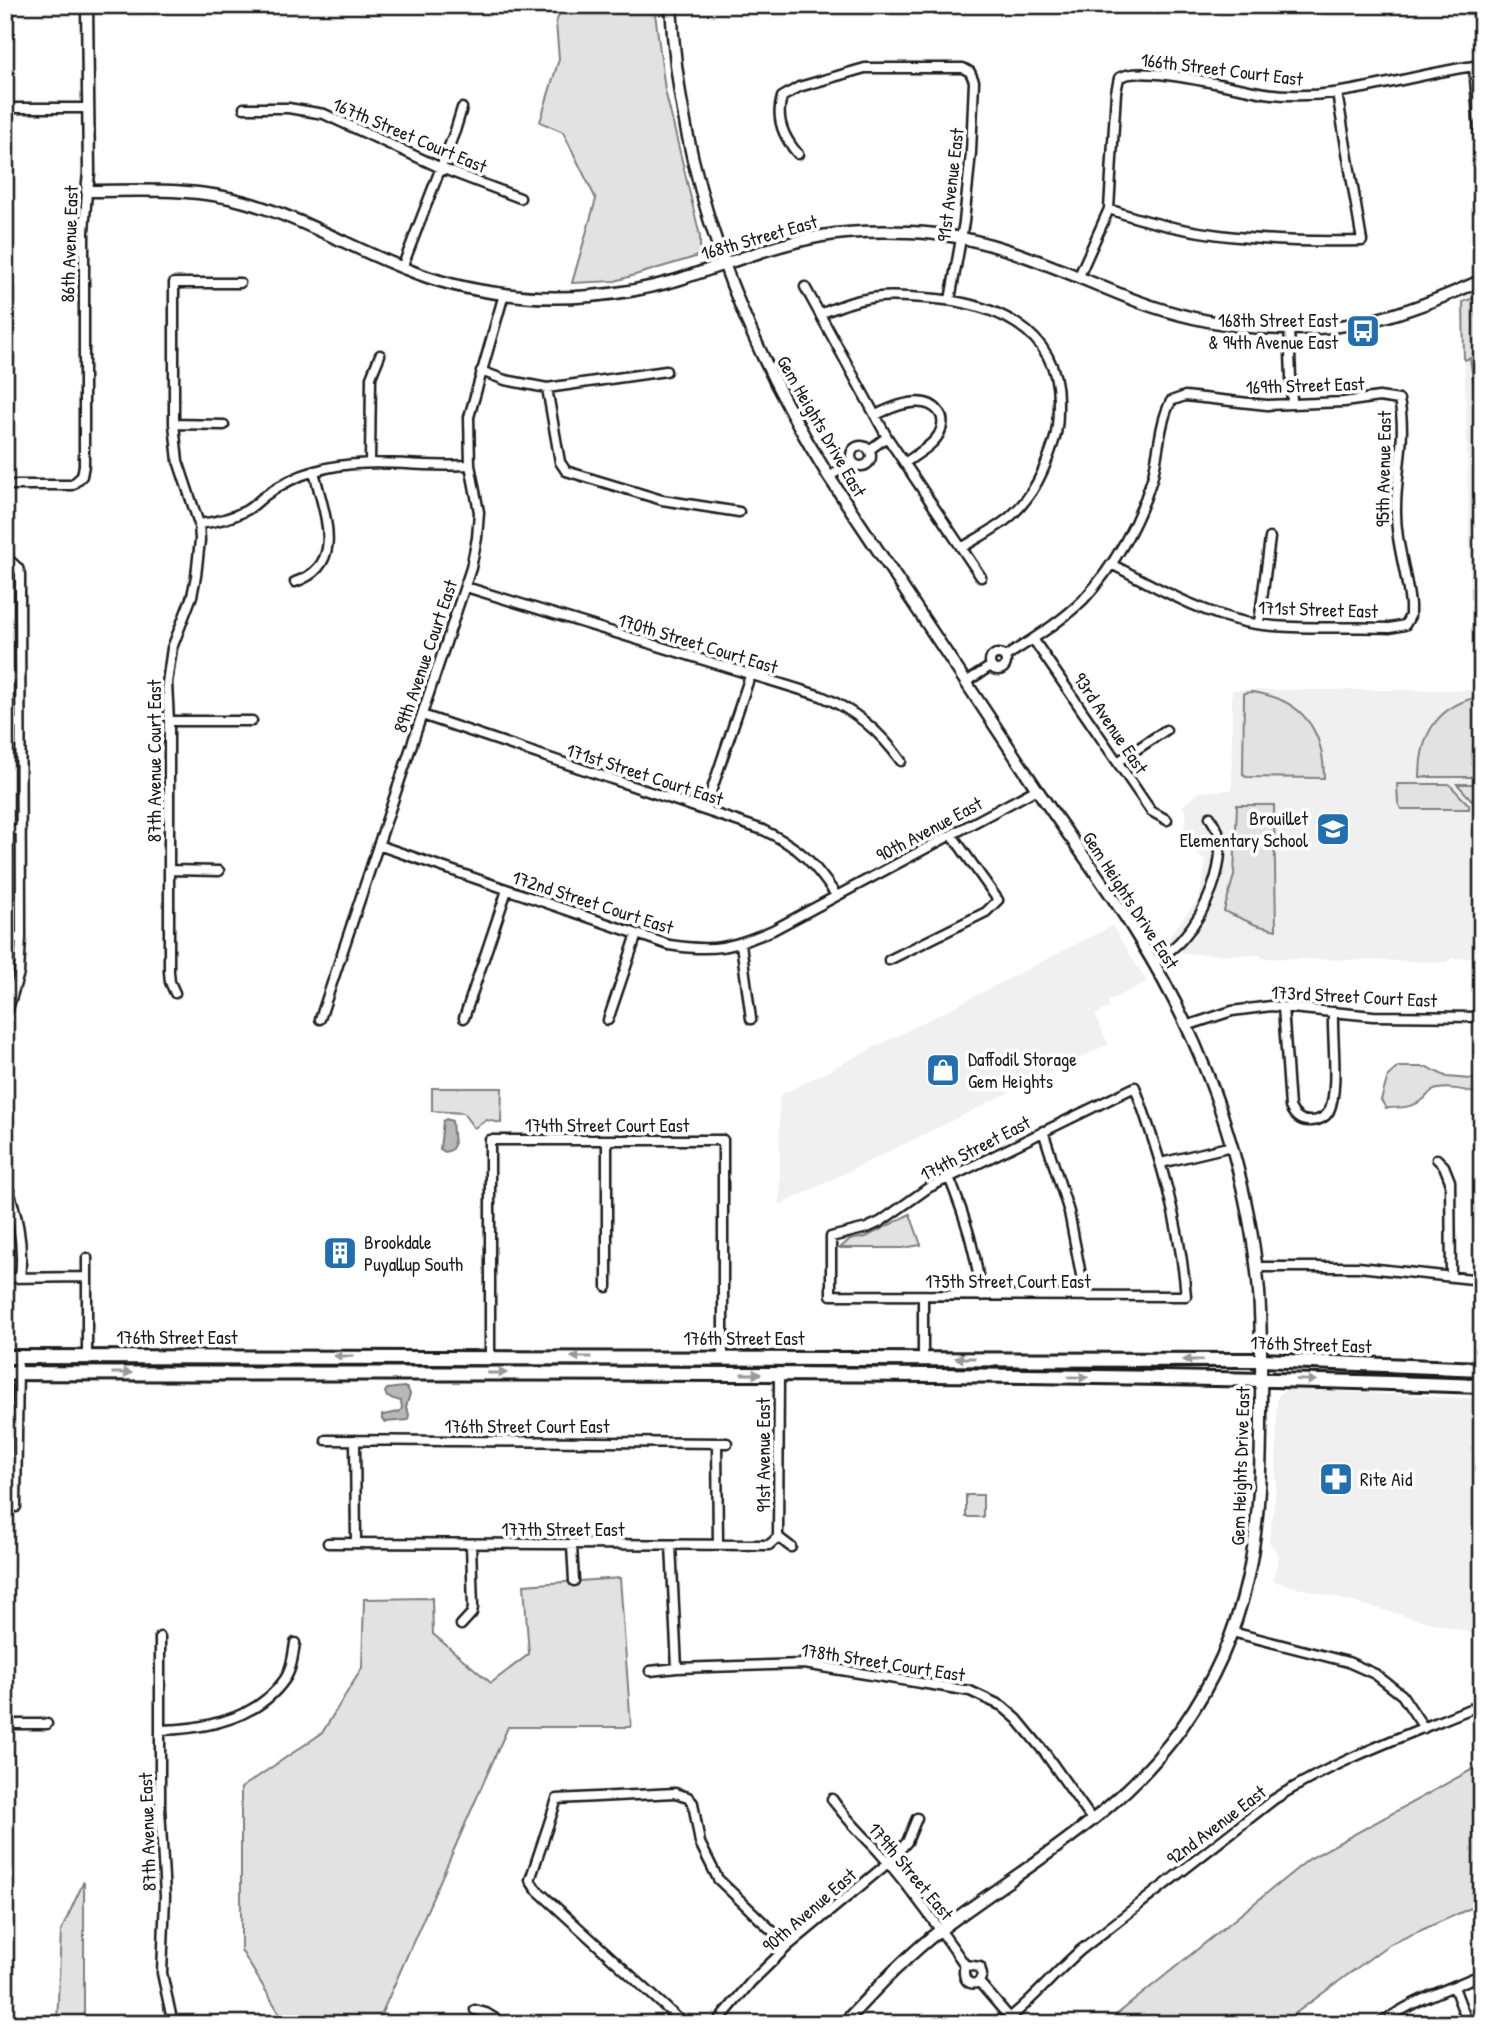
<svg xmlns="http://www.w3.org/2000/svg" width="1487" height="2029" viewBox="0 0 1487 2029" font-family="'Patrick Hand',sans-serif">
	<style>
		.built { fill: #f0f0f0 }
		.green { fill: #e2e2e2; stroke: #7f7f7f; stroke-width: 2 }
		.water { fill: #b8b8b8; stroke: #7a7a7a; stroke-width: 2 }
		.lines { fill: none; stroke-linecap: round; stroke-linejoin: round }
		.minor-casing { stroke: #1c1c1c; stroke-width: 13 }
		.tertiary-casing { stroke: #1c1c1c; stroke-width: 15 }
		.primary-casing { stroke: #1c1c1c; stroke-width: 18 }
		.minor { stroke: #fff; stroke-width: 8 }
		.tertiary { stroke: #fff; stroke-width: 10 }
		.primary { stroke: #fff; stroke-width: 12 }
		.oneway { fill: #999 }
		.labels { text-anchor: middle; dominant-baseline: central; stroke-width: 7; stroke-linejoin: round; paint-order: stroke }
		.street-label { font-size: 19px; fill: #1c1c1c; stroke: #fff }
		.poi-label { font-size: 19px; fill: #1c1c1c; stroke: #fff; text-anchor: start }
	</style>
	<rect width="100%" height="100%" fill="#fff"/>
	<filter id="ink" filterUnits="userSpaceOnUse"><feTurbulence type="fractalNoise" baseFrequency=".0143" numOctaves="2"/><feDisplacementMap in="SourceGraphic" scale="14" xChannelSelector="R" yChannelSelector="G"/><feConvolveMatrix kernelMatrix="1 2 1 2 8 2 1 2 1" color-interpolation-filters="sRGB"/></filter>
	<g filter="url(#ink)">
		<path class="built" d="M 1482,280 L 1482,958 L 1452,958 L 1447,962 L 1261,958 L 1261,955 L 1185,954 L 1165,942 L 1199,898 L 1206,862 L 1180,834 L 1186,823 L 1186,812 L 1182,806 L 1200,792 L 1232,790 L 1232,690 L 1473,690 L 1463,302 L 1459,290 Z
			M 1112,926 L 1147,982 L 1108,1001 L 1110,1007 L 1095,1015 L 1108,1044 L 780,1205 L 779,1096 Z
			M 1287,1389 L 1482,1399 L 1482,1636 L 1273,1581 L 1279,1555 L 1269,1542 L 1276,1490 L 1277,1400 L 1279,1395 Z"/>
		<path class="green" d="M 562,5 L 654,5 L 665,90 L 700,236 L 700,252 L 695,257 L 615,281 L 572,283 L 596,199 L 563,132 L 540,122 L 559,59 L 556,23 Z
			M 1482,295 L 1482,654 L 1474,632 L 1474,619 L 1479,604 L 1476,554 L 1480,505 L 1481,455 L 1477,406 L 1470,358 L 1464,360 L 1463,302 Z
			M 1252,692 C 1302,699 1324,729 1324,778 L 1246,777 L 1243,774 L 1244,693 Z
			M 1482,696 L 1482,777 L 1420,777 C 1420,734 1437,705 1482,696 Z
			M 1397,784 L 1449,784 L 1469,805 L 1469,809 L 1401,809 L 1398,803 Z
			M 1457,784 L 1482,784 L 1482,809 L 1480,809 Z
			M 1237,805 L 1274,805 L 1276,930 L 1256,925 L 1224,911 L 1234,875 Z
			M 1398,1067 L 1427,1067 L 1447,1077 L 1482,1080 L 1482,1097 C 1471,1090 1444,1085 1432,1091 C 1429,1093 1426,1097 1424,1099 C 1412,1108 1400,1108 1386,1108 L 1381,1100 L 1388,1076 Z
			M 432,1088 L 502,1088 L 501,1123 L 487,1120 L 474,1128 L 463,1113 L 432,1111 Z
			M 910,1214 L 921,1245 L 903,1248 L 840,1248 L 849,1240 L 866,1237 Z
			M 966,1495 L 983,1495 L 983,1517 L 966,1517 Z
			M 620,1578 L 631,1727 L 508,1727 L 377,2024 L 286,2024 L 241,1950 L 241,1788 L 322,1733 L 362,1668 L 364,1599 L 432,1598 L 433,1634 L 491,1683 L 529,1654 L 524,1585 Z
			M 1482,1764 L 1482,1903 L 1388,1945 L 1281,2024 L 1105,2024 L 1309,1859 Z
			M 84,1881 L 84,2024 L 57,2024 L 61,1931 Z"/>
		<path class="water" d="M 446,1119 L 452,1121 L 454,1145 L 451,1150 L 445,1152 L 440,1149 L 443,1121 Z
			M 404,1387 L 408,1389 L 410,1394 L 406,1407 L 409,1414 L 408,1420 L 386,1422 L 382,1420 L 382,1415 L 399,1412 L 402,1408 L 401,1401 L 387,1397 L 385,1392 L 387,1389 Z"/>
		<g class="lines">
			<g class="minor-casing">
				<path id="minor" d="M 1474,66 L 1482,167
					M 5,108 L 87,108
					M 244,108 L 288,108 L 324,114 L 441,168 L 520,198
					M 798,154 C 784,138 775,119 782,97 L 799,87 L 865,68 L 963,68 L 970,72 L 974,81 L 971,152 L 964,222 L 950,300
					M 1109,209 C 1189,238 1277,243 1362,241 L 1337,93
					M 402,268 L 455,131 L 462,108
					M 1079,276 L 1109,209 L 1116,92 L 1119,78 C 1140,63 1237,89 1265,93 C 1339,104 1410,73 1482,65
					M 805,287 L 887,437 L 981,577
					M 820,314 C 835,308 850,301 866,299 C 885,295 905,297 925,298 C 990,302 1060,327 1058,404 C 1058,417 1058,429 1054,441 C 1045,469 1034,495 1012,515 C 998,528 979,537 963,547
					M 1289,327 L 1292,403
					M 481,371 L 505,380 L 547,388 L 666,371
					M 547,388 L 560,462 L 566,471 L 662,500 L 739,512
					M 876,415 C 892,407 925,393 939,412 C 944,418 943,427 939,434 C 933,446 915,455 905,463
					M 174,424 L 224,425
					M851 456a10 10 0 1 1 20 0a10 10 0 1 1-20 0Z
					M 869,450 L 887,437
					M 370,462 L 371,377 L 380,355
					M 829,477 L 852,462
					M 5,485 L 72,485 L 82,476 L 84,465 L 84,232 L 87,191
					M 199,524 C 215,522 230,519 245,511 C 253,507 259,500 266,495 C 281,484 297,476 315,471 C 365,456 418,468 470,465
					M 295,582 C 348,565 323,512 314,471
					M 466,587 L 821,696 C 855,710 880,731 901,761
					M 1259,623 L 1270,538
					M 1033,639 L 1151,811 L 1167,820
					M990 662a8 8 0 1 1 16 0a8 8 0 1 1-16 0Z
					M 1005,657 C 1031,640 1061,622 1083,600 C 1114,567 1139,522 1152,479 C 1159,454 1159,423 1171,401 L 1185,396 L 1267,405 L 1344,402 L 1379,397 L 1399,400 C 1407,437 1396,471 1396,508 C 1395,541 1407,573 1410,605 L 1410,616 L 1405,625 L 1390,628 C 1343,626 1291,631 1245,622 C 1198,612 1153,585 1111,564
					M 966,682 L 991,666
					M 422,715 L 763,830 C 801,848 812,861 836,895
					M 169,721 L 252,721
					M 5,723 L 20,723
					M 1119,761 L 1166,730
					M 705,810 L 750,676
					M 5,830 L 20,830
					M 378,845 L 669,945 C 714,952 732,948 773,930 L 1037,789
					M 170,870 L 219,871
					M 5,938 L 21,938
					M 741,944 L 751,1019
					M 889,960 L 986,912 L 998,900 L 952,835
					M 1154,963 C 1163,955 1175,948 1183,938 C 1205,913 1227,866 1218,831 C 1216,827 1212,821 1210,817
					M 175,993 L 170,982 L 169,972 L 169,721 L 167,683 L 172,648 L 192,596 L 196,576 L 200,540 L 199,524 L 178,461 L 174,424 L 174,283 L 240,283
					M 1283,1007 L 1290,1107 C 1294,1116 1301,1122 1311,1121 C 1318,1121 1326,1117 1329,1111 C 1339,1091 1332,1037 1333,1013
					M 464,1018 L 507,890
					M 5,1019 L 19,973 L 21,938 L 20,574 L 18,568 L 6,557
					M 320,1019 L 471,568 L 477,538 L 479,512 L 470,465 L 469,417 L 504,294
					M 608,1020 L 637,934
					M 1186,1026 L 1232,1011 L 1271,1006 L 1373,1016 L 1482,1017
					M 1135,1087 C 1160,1156 1180,1223 1186,1296 L 831,1295 L 831,1237 L 867,1228 L 880,1222 L 928,1188 Z
					M 1043,1131 L 1069,1212 L 1085,1296
					M 607,1140 L 607,1287
					M 1437,1159 L 1444,1166 L 1450,1181 L 1451,1276
					M 1161,1163 L 1232,1146
					M 949,1177 C 965,1217 977,1254 981,1296
					M 5,1179 C 17,1213 24,1242 20,1278
					M 1256,1267 L 1358,1267 L 1482,1280
					M 5,1278 L 87,1277
					M 87,1356 L 87,1258
					M 490,1357 L 490,1140 L 723,1140 L 723,1357
					M 923,1358 L 923,1296
					M 326,1440 L 727,1443
					M 355,1440 L 356,1543
					M 717,1443 L 718,1545
					M 16,1507 L 18,1366
					M 778,1537 L 779,1374
					M 778,1537 L 791,1547
					M 328,1543 L 769,1545 L 778,1537
					M 671,1545 L 677,1668
					M 572,1546 L 574,1581
					M 461,1625 L 472,1613 L 473,1607 L 471,1544
					M 1232,1632 L 1348,1662 L 1375,1674 L 1402,1695 L 1424,1728
					M 160,1637 L 160,1808 L 165,1896 L 162,1973 L 173,2024
					M 650,1671 L 677,1668 L 804,1664 L 970,1691 L 1002,1706 L 1017,1719 L 1045,1753 L 1093,1821
					M 5,1724 L 47,1724
					M 160,1730 C 205,1729 257,1720 285,1679 C 292,1669 293,1655 295,1643
					M 832,1799 C 846,1819 862,1834 879,1852 C 910,1887 938,1926 965,1965 C 962,1975 966,1988 979,1982 L 982,1975 L 980,1967 L 965,1965
					M 979,1982 L 1010,2018
					M 1454,1987 L 1468,2024
					M 475,2010 L 486,2013 L 504,2024
					M 684,2024 L 535,1888 L 530,1880 L 557,1799 L 675,1793 L 688,1797 L 693,1803 L 700,1843 L 718,1879 L 788,1946
					M 716,2024 L 751,1982 L 788,1946 L 888,1863 L 907,1842 L 917,1818
					M 1002,2024 C 1032,2002 1054,1973 1082,1949 L 1273,1800 C 1337,1759 1412,1733 1482,1704
					M 1381,2024 C 1409,2002 1441,1992 1473,1978"/>
			</g>
			<g class="tertiary-casing">
				<path id="tertiary" d="M 87,5 L 89,173 L 87,191 C 140,191 194,187 245,202 C 302,218 352,248 406,269 C 437,282 471,290 504,294 C 560,302 622,296 677,280 C 725,265 772,245 822,236 C 851,231 881,231 909,232 C 992,234 1062,272 1137,301 C 1209,328 1297,338 1373,320 C 1410,311 1447,296 1482,280
					M 671,5 C 679,174 740,335 829,477 C 898,580 966,682 1034,785 C 1068,836 1106,884 1138,937 C 1178,1001 1211,1073 1232,1147 C 1245,1194 1255,1243 1259,1292 C 1262,1335 1261,1378 1261,1421 C 1261,1536 1250,1630 1182,1727 C 1120,1815 1027,1865 943,1928 C 907,1955 874,1991 843,2024"/>
			</g>
			<g class="primary-casing">
				<path id="primary" d="M 5,1357 L 1261,1360 L 1482,1369
					M 5,1373 C 497,1375 990,1369 1482,1386"/>
			</g>
			<use href="#minor" class="minor"/>
			<use href="#tertiary" class="tertiary"/>
			<use href="#primary" class="primary"/>
		</g>
		<defs><path id="oneway-solid" d="M-6-.8H1V-3.2L6.5 0L1 3.2V.8H-6Z" transform="scale(1.75)"/></defs>
		<g class="oneway">
			<use href="#oneway-solid" transform="translate(344 1356) rotate(-180)"/>
			<use href="#oneway-solid" transform="translate(581 1357) rotate(-180)"/>
			<use href="#oneway-solid" transform="translate(965 1358) rotate(-180)"/>
			<use href="#oneway-solid" transform="translate(1193 1360) rotate(-180)"/>
			<use href="#oneway-solid" transform="translate(122 1373)"/>
			<use href="#oneway-solid" transform="translate(497 1373)"/>
			<use href="#oneway-solid" transform="translate(751 1374)"/>
			<use href="#oneway-solid" transform="translate(1078 1377) rotate(1)"/>
			<use href="#oneway-solid" transform="translate(1306 1380) rotate(2)"/>
		</g>
	</g>
	<defs>
		<g id="bus-square" transform="scale(1.75)"><rect x="-9" y="-9" width="18" height="18" rx="4" fill="#1f6fb2" stroke="#fff"/><path d="M-5-6H5V4H4V6H2V4H-2V6H-4V4H-5ZM-3.5-4V0h7V-4ZM-3.5 1.2v1.5H-2V1.2ZM2 1.2v1.5H3.5V1.2Z" fill="#fff"/></g>
		<g id="school-square" transform="scale(1.75)"><rect x="-9" y="-9" width="18" height="18" rx="4" fill="#1f6fb2" stroke="#fff"/><path d="M0-5L7-2L0 1L-7-2ZM-4 1L0 2.5L4 1V4Q0 6-4 4Z" fill="#fff"/></g>
		<g id="shop-square" transform="scale(1.75)"><rect x="-9" y="-9" width="18" height="18" rx="4" fill="#1f6fb2" stroke="#fff"/><path d="M-5-2.5h2.3a2.7 3.5 0 0 1 5.4 0H5L5.5 6h-11ZM-1.5-2.5h3a1.5 2.3 0 0 0-3 0Z" fill="#fff"/></g>
		<g id="building-square" transform="scale(1.75)"><rect x="-9" y="-9" width="18" height="18" rx="4" fill="#1f6fb2" stroke="#fff"/><path d="M-4-6H4V6H1V3H-1V6H-4ZM-2.5-4.3h1.7v1.8h-1.7ZM.8-4.3h1.7v1.8H.8ZM-2.5-1h1.7V.8h-1.7ZM.8-1h1.7V.8H.8Z" fill="#fff"/></g>
		<g id="pharmacy-square" transform="scale(1.75)"><rect x="-9" y="-9" width="18" height="18" rx="4" fill="#1f6fb2" stroke="#fff"/><path d="M-2-6h4v4h4v4h-4v4h-4v-4h-4v-4h4Z" fill="#fff"/></g>
	</defs>
	<g fill-rule="evenodd">
		<use href="#bus-square" x="1363" y="331"/>
		<use href="#school-square" x="1333" y="829"/>
		<use href="#shop-square" x="943" y="1070"/>
		<use href="#building-square" x="340" y="1253"/>
		<use href="#pharmacy-square" x="1336" y="1479"/>
	</g>
	<g class="labels">
		<g class="street-label">
			<text transform="translate(1222 69) rotate(7)">166th Street Court East</text>
			<text transform="translate(410 135) rotate(23)">167th Street Court East</text>
			<text transform="translate(950 185) rotate(-83)">91st Avenue East</text>
			<text transform="translate(759 237) rotate(-16)">168th Street East</text>
			<text transform="translate(69 244) rotate(-88)">86th Avenue East</text>
			<text transform="translate(1305 385) rotate(-2)">169th Street East</text>
			<text transform="translate(822 426) rotate(60)">Gem Heights Drive East</text>
			<text transform="translate(1383 469) rotate(-89)">95th Avenue East</text>
			<text transform="translate(1318 609) rotate(2)">171st Street East</text>
			<text transform="translate(698 643) rotate(17)">170th Street Court East</text>
			<text transform="translate(425 656) rotate(-71)">89th Avenue Court East</text>
			<text transform="translate(1111 723) rotate(56)">93rd Avenue East</text>
			<text transform="translate(154 761) rotate(-90)">87th Avenue Court East</text>
			<text transform="translate(645 774) rotate(18)">171st Street Court East</text>
			<text transform="translate(929 829) rotate(-28)">90th Avenue East</text>
			<text transform="translate(1131 900) rotate(57)">Gem Heights Drive East</text>
			<text transform="translate(593 902) rotate(18)">172nd Street Court East</text>
			<text transform="translate(1354 996) rotate(3)">173rd Street Court East</text>
			<text x="607" y="1125">174th Street Court East</text>
			<text transform="translate(975 1148) rotate(-27)">174th Street East</text>
			<text x="1008" y="1281">175th Street Court East</text>
			<text x="177" y="1337">176th Street East</text>
			<text x="744" y="1338">176th Street East</text>
			<text transform="translate(1311 1344) rotate(2)">176th Street East</text>
			<text x="527" y="1426">176th Street Court East</text>
			<text transform="translate(763 1455) rotate(-90)">91st Avenue East</text>
			<text transform="translate(1240 1466) rotate(-88)">Gem Heights Drive East</text>
			<text x="563" y="1529">177th Street East</text>
			<text transform="translate(883 1662) rotate(9)">178th Street Court East</text>
			<text transform="translate(1216 1825) rotate(-37)">92nd Avenue East</text>
			<text transform="translate(147 1832) rotate(-92)">87th Avenue East</text>
			<text transform="translate(911 1871) rotate(50)">179th Street East</text>
			<text transform="translate(809 1910) rotate(-41)">90th Avenue East</text>
		</g>
		<g class="poi-label">
			<text x="1338" y="320" text-anchor="end">168th Street East<tspan x="1338" dy="22">&amp; 94th Avenue East</tspan></text>
			<text x="1308" y="818" text-anchor="end">Brouillet<tspan x="1308" dy="22">Elementary School</tspan></text>
			<text x="968" y="1059">Daffodil Storage<tspan x="968" dy="22">Gem Heights</tspan></text>
			<text x="364" y="1242">Brookdale<tspan x="364" dy="22">Puyallup South</tspan></text>
			<text x="1360" y="1479">Rite Aid</text>
		</g>
	</g>
	<rect width="1487" height="2029" fill="none" stroke="#fff" stroke-width="28"/>
	<rect x="14" y="14" width="1459" height="2001" fill="none" stroke="#1c1c1c" stroke-width="2.5" filter="url(#ink)"/>
</svg>
